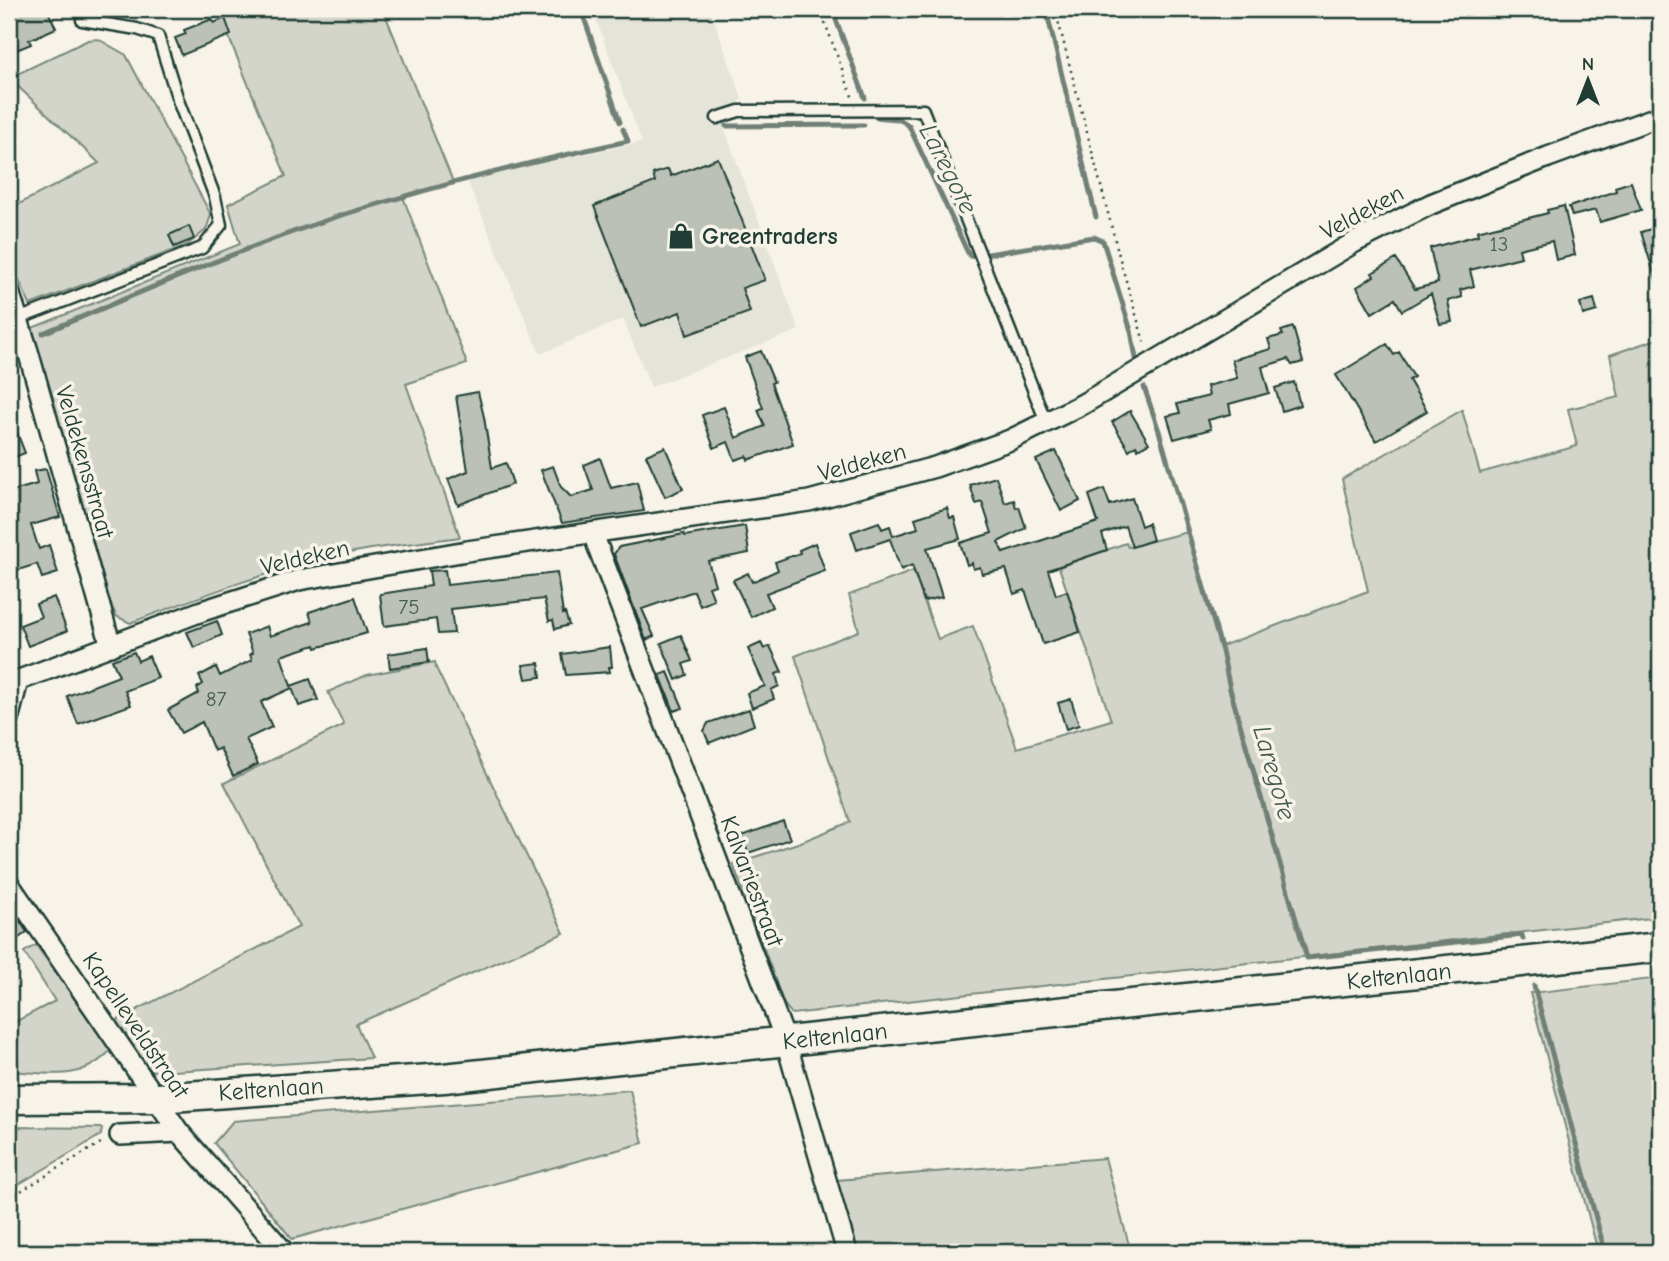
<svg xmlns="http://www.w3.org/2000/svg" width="1669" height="1261" viewBox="0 0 1669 1261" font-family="'Comic Neue',sans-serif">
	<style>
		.built { fill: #e5e4d9 }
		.green { fill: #d3d5ca; stroke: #79897f; stroke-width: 2 }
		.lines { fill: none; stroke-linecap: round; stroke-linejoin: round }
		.stream { stroke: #6f8077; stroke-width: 5 }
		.building { fill: #bbc1b6; stroke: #1f3d34; stroke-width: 2 }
		.service-casing { stroke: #1f3d34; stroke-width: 15 }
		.minor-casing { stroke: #1f3d34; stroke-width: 24 }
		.secondary-casing { stroke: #1f3d34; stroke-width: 33 }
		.path { stroke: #1f3d34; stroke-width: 2.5; stroke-dasharray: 2 5; stroke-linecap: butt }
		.service { stroke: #f7f3e8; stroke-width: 10 }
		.minor { stroke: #f7f3e8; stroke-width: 19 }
		.secondary { stroke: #f7f3e8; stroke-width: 28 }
		.labels { text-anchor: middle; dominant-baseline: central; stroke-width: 7; stroke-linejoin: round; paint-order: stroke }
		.number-label { font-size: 21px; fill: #465e54 }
		.street-label { font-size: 24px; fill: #1f3d34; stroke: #f7f3e8 }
		.poi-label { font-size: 24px; font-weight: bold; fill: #1f3d34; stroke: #f7f3e8; text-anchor: start }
		.water-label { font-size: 26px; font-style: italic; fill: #405950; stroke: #f7f3e8 }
	</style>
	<rect width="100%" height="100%" fill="#f7f3e8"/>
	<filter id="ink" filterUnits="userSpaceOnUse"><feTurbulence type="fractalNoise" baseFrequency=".0143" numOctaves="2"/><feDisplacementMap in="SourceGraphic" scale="14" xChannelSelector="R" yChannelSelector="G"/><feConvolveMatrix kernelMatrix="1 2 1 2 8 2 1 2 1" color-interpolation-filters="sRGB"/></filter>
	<g filter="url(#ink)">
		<path class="built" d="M 592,9 L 710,9 L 742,98 L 725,130 L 799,330 L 651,387 L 623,319 L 540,354 L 467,180 L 642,142 Z"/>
		<path class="green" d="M 240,9 L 383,9 L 453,182 L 403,197 L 467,364 L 406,384 L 460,537 C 425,542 389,545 354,552 C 277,567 203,595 130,623 L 116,616 L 109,599 L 32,328 L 240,244 L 228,204 L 286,176 L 220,16 Z
			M 98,39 L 126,55 L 211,215 L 206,230 L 187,245 L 30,305 L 9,258 L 9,209 L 99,163 L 9,78 L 88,40 Z
			M 1660,338 L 1660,917 L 792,1014 L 784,1004 L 733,864 L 801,842 L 850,822 L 795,656 L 859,631 L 849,595 L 913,571 L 938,639 L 973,626 L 1017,748 L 1111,720 L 1059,567 L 1126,543 L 1128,547 L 1188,532 L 1222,646 L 1368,591 L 1342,479 L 1462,410 L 1480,473 L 1577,446 L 1568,409 L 1619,397 L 1610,355 Z
			M 435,662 L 436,668 L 564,933 L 356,1024 L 371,1058 L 159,1072 L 146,1069 L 113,1022 L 299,927 L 224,783 L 344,725 L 328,692 L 367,675 Z
			M 36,945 L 111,1050 C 80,1083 50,1073 9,1071 L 9,1025 L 55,1001 L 24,952 Z
			M 1660,978 L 1660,1244 L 1642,1252 L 1598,1252 L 1530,993 Z
			M 630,1090 L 643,1143 L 292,1239 L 214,1143 L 233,1121 Z
			M 9,1127 L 102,1128 L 101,1135 L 9,1190 Z
			M 1105,1158 L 1131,1252 L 858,1252 L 837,1180 Z"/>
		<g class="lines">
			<path class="stream" d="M 581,9 L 620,122
				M 832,9 L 865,98
				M 1046,9 L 1096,217
				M 872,113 L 876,117 C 888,119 899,116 909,126 L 967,251 L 970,256 L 976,257
				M 726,126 L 864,125
				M 988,254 L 1094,237 L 1103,241 L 1131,331 L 1136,358
				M 43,333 C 140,293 239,249 339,216 C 434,186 530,162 628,141 L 623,129
				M 1144,387 L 1159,431 L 1222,651 L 1230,689 L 1307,958 L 1522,935 L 1523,939
				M 1534,986 L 1605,1252"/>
		</g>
		<path class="building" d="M 9,9 L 47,9 L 56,28 L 29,40 L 31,44 L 9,53 Z
			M 225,18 L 231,35 L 182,55 L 175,38 L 186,34 L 184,30 L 212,19 L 214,23 Z
			M 718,158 L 765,280 L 742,288 L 750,312 L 687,335 L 680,312 L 641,327 L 594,206 L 655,182 L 653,174 L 668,169 L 671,176 Z
			M 1631,182 L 1641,210 L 1600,222 L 1596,210 L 1572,216 L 1569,207 L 1616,191 L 1615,187 Z
			M 1564,206 L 1575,255 L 1556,260 L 1552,241 L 1519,249 L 1521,257 L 1470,270 L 1474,286 L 1460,290 L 1462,297 L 1448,301 L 1452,322 L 1440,324 L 1431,294 L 1402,311 L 1395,299 L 1372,313 L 1357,287 L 1374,276 L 1372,273 L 1396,259 L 1415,289 L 1438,283 L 1430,248 L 1478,235 L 1477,231 L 1548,213 L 1547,210 Z
			M 189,226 L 194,239 L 174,247 L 169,235 Z
			M 1660,226 L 1660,282 L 1657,283 L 1641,232 Z
			M 1594,299 L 1597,311 L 1583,315 L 1580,303 Z
			M 1293,327 L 1303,362 L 1292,365 L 1288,359 L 1262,367 L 1269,393 L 1229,404 L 1231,414 L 1208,420 L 1211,429 L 1174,439 L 1167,416 L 1180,413 L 1177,404 L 1209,396 L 1207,386 L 1237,378 L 1232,360 L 1271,349 L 1268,339 L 1283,335 L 1281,331 Z
			M 1387,344 L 1394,355 L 1399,352 L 1414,377 L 1409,380 L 1427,411 L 1376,441 L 1336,375 Z
			M 761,351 L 774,382 L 771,383 L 793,444 L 748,460 L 747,456 L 735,460 L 728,442 L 714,448 L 702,415 L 724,407 L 736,438 L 765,426 L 758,410 L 763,408 L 745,357 Z
			M 1294,382 L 1300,405 L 1282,411 L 1275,388 Z
			M 478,392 L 484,417 L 492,468 L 506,463 L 513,484 L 458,505 L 448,479 L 468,471 L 456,396 Z
			M 1130,411 L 1149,443 L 1138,449 L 1136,445 L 1129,450 L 1112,422 Z
			M 9,412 L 25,453 L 9,459 Z
			M 665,447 L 683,489 L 665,497 L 646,455 Z
			M 1056,451 L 1080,501 L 1061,511 L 1036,460 Z
			M 600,458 L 611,488 L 637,482 L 644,511 L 562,523 L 541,470 L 553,466 L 561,487 L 571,497 L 593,490 L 584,465 Z
			M 46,469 L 60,517 L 31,525 L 39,549 L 49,545 L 58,573 L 42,578 L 37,564 L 9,573 L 9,492 L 37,484 L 34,471 Z
			M 996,477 L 1005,503 L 1014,500 L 1016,508 L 1019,507 L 1026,528 L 998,542 L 1003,553 L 1098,522 L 1089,495 L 1104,489 L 1110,505 L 1132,498 L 1141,526 L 1148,523 L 1153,540 L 1132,547 L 1125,526 L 1102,534 L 1107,550 L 1048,570 L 1056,595 L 1067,591 L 1080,632 L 1043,644 L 1025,590 L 1014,594 L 1006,569 L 982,574 L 980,567 L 973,569 L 972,563 L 967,565 L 960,543 L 992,533 L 982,502 L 976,504 L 970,485 Z
			M 947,508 L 950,518 L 954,517 L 960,539 L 927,548 L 942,597 L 924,601 L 912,565 L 901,570 L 890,539 L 857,550 L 851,532 L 879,522 L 882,529 L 890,526 L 893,536 L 918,528 L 915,518 Z
			M 745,526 L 749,553 L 708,561 L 715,585 L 709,587 L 714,600 L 700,606 L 694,591 L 642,609 L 654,636 L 646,640 L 614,554 L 619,547 L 684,534 L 685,536 Z
			M 815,543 L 825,571 L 766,593 L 772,607 L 751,617 L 733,580 L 748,573 L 752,582 L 778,570 L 775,562 L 800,553 L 799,550 Z
			M 445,570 L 447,585 L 557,573 L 563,614 L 565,613 L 569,625 L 555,629 L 553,620 L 549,621 L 544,599 L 451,609 L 454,633 L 438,634 L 436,619 L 384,626 L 380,594 L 431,586 L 429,571 Z
			M 54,597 L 67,631 L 28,646 L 20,625 L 41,617 L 36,604 Z
			M 355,597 L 367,633 L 316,648 L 315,645 L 281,656 L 291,686 L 310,679 L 318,700 L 299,706 L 292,688 L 261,702 L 272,727 L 246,739 L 258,764 L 233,776 L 220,748 L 214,751 L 202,722 L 181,733 L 168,710 L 199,693 L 197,688 L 203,684 L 199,676 L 216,667 L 220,676 L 252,660 L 250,654 L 253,653 L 246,634 L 267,626 L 270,636 L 312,622 L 309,612 Z
			M 217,621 L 222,635 L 194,648 L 187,632 Z
			M 681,635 L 692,661 L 683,664 L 687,675 L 676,680 L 661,643 Z
			M 761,643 L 764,649 L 770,646 L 782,672 L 776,674 L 779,686 L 771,690 L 774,699 L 752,708 L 747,693 L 765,686 L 748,649 Z
			M 610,647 L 612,667 L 609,667 L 610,672 L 566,675 L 562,654 Z
			M 427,648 L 429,662 L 390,668 L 388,654 Z
			M 134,652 L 138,661 L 149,656 L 158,678 L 125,691 L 131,705 L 78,724 L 67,696 L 119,676 L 112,660 Z
			M 539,663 L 541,677 L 526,679 L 523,665 Z
			M 668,672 L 683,708 L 674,711 L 660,675 Z
			M 1071,699 L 1079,725 L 1066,729 L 1058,703 Z
			M 749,709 L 754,725 L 709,743 L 704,731 L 708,723 Z
			M 783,821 L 790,839 L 748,853 L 742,836 Z
			M 9,905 L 27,932 L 9,945 Z"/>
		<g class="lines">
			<g class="service-casing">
				<path id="service" d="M 717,118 L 739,111 L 923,110 L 1046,422
					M 18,319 L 202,248 L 221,225 L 215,197 L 179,103 L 158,36 L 137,29 L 82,20"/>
			</g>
			<g class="minor-casing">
				<path id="minor" d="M 9,291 L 28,351 L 111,646
					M 593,534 L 786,1042 L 847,1252
					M 9,684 L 202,611 L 299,580 L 467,551 L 809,501 L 935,467 L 1010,440 L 1083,404 L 1355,242 L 1431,204 L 1548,157 L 1660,116
					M 9,716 L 18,681
					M 9,884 L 179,1132 L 284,1252
					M 120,1135 L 179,1132"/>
			</g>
			<g class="secondary-casing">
				<path id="secondary" d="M 9,1099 L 157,1098 L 444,1078 L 1660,947"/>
			</g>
			<path class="path" d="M 820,9 L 853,99
				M 1055,9 L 1122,267 L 1145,345
				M 1654,137 L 1660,158
				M 9,1198 L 104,1141"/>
			<use href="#service" class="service"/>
			<use href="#minor" class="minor"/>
			<use href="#secondary" class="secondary"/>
		</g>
	</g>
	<defs>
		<g id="shop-bare" transform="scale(2.1)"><path d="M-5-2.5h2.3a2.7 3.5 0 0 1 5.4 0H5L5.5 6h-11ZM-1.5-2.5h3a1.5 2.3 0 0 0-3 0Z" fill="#1f3d34" stroke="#f7f3e8" stroke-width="2.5" paint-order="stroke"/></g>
	</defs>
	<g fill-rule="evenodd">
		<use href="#shop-bare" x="681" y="236"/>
	</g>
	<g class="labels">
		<g class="number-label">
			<text x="1499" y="244">13</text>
			<text x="409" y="607">75</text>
			<text x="216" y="699">87</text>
		</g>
		<g class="street-label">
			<text transform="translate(1362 212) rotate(-28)">Veldeken</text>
			<text transform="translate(85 462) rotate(74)">Veldekensstraat</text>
			<text transform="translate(862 462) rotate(-15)">Veldeken</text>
			<text transform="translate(305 557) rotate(-13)">Veldeken</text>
			<text transform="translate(752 881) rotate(69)">Kalvariestraat</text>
			<text transform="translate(1399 976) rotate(-6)">Keltenlaan</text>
			<text transform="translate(136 1025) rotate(56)">Kapelleveldstraat</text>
			<text transform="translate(835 1036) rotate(-6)">Keltenlaan</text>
			<text transform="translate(271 1089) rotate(-4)">Keltenlaan</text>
		</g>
		<g class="poi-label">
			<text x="702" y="236">Greentraders</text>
		</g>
		<g class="water-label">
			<text transform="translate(948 169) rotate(63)">Laregote</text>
			<text transform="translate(1274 773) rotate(74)">Laregote</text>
		</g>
	</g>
	<rect width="1669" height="1261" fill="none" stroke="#f7f3e8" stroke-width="35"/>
	<rect x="18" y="18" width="1634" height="1226" fill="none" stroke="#1f3d34" stroke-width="2.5" filter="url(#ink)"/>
	<g transform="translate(1588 80)" stroke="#f7f3e8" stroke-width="5" paint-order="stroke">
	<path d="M0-5L12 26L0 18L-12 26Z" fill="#1f3d34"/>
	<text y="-10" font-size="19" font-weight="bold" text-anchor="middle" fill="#1f3d34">N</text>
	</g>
</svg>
